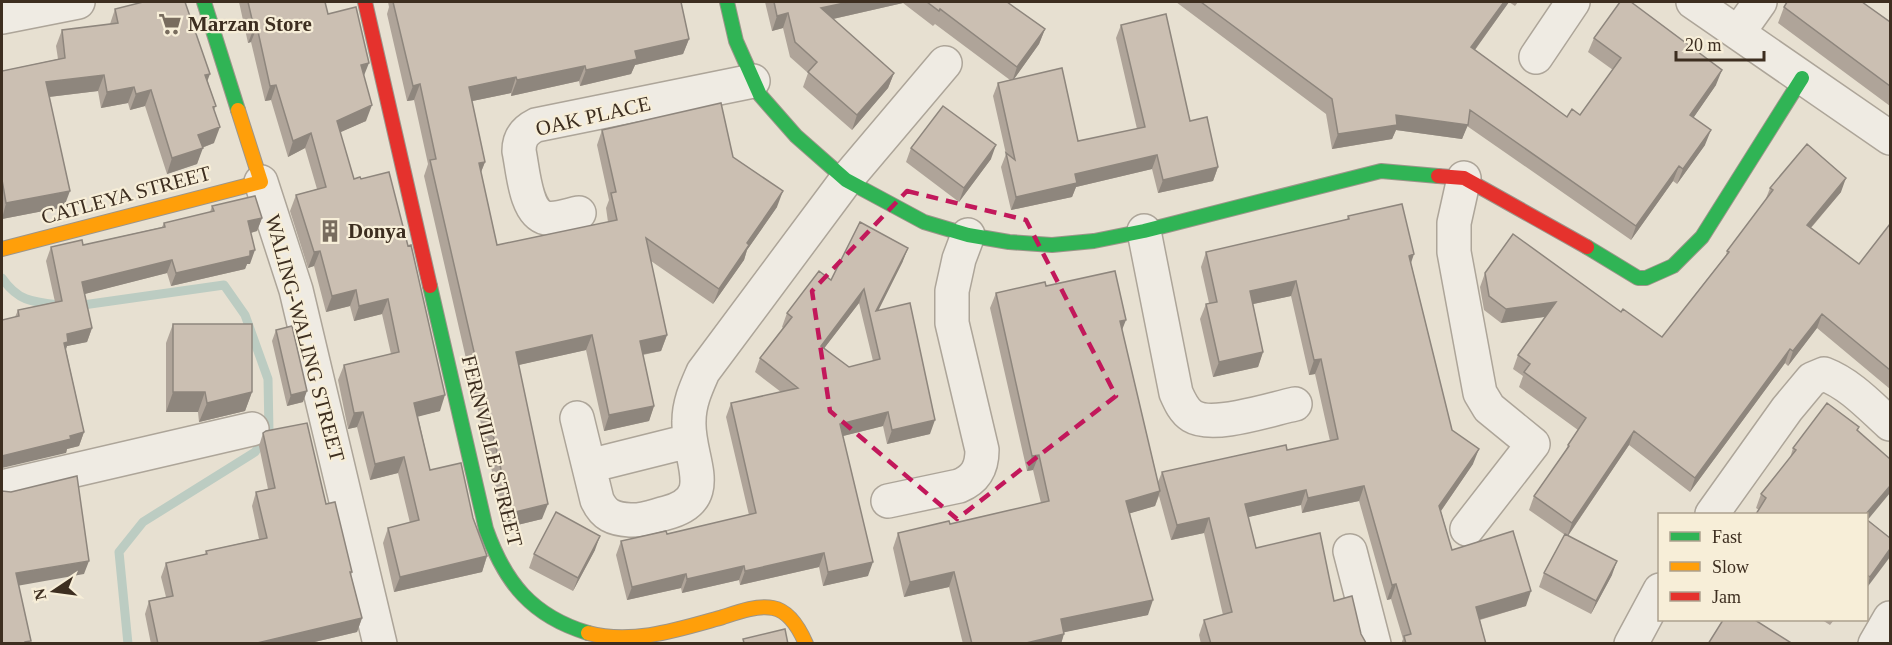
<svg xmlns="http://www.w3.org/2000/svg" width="1892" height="645" viewBox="0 0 1892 645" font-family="'Times New Roman',serif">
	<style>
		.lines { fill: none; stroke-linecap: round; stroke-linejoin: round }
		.stream { stroke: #bcccc2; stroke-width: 9 }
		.street-casing { stroke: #ada599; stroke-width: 36 }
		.fast-casing { stroke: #9c958a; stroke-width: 16 }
		.slow-casing { stroke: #9c958a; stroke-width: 16 }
		.jam-casing { stroke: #9c958a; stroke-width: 16 }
		.street { stroke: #efebe3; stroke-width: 33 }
		.fast { stroke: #30b455; stroke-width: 14 }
		.slow { stroke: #ff9f0a; stroke-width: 14 }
		.jam { stroke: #e5322d; stroke-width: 14 }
		.wall { fill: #afa499; fill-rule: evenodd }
		.shaded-wall { fill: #8e867d }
		.building { fill: #cbbfb2; stroke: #8e867d; stroke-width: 1.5; fill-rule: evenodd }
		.marked { fill: none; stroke: #c2185b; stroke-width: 4.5; stroke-dasharray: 12 8; stroke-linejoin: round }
		.labels { text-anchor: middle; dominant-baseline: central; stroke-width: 4.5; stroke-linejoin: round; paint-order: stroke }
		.poi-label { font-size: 21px; font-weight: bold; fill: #3d2e20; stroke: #f7eed8; text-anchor: start }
		.street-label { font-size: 21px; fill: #3d2e20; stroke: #f7eed8 }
	</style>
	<rect width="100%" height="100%" fill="#e7e0d1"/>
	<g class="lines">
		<path class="stream" d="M 2,278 C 18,301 32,302 59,305
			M 76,306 L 224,285 L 245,315 L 268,379 L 269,432 L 255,452 L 143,522 L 119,552 L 128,644"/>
		<g class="street-casing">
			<path id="street" d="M 1693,2 L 1890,138
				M 2,17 L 78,2
				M 1738,33 L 1760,2
				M 1536,57 L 1573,2
				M 1464,178 L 1454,223 L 1454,252 L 1480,393 L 1489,408 L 1533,444 L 1467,529
				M 261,182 L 296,290 L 380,644
				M 579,213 C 569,215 556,220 546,218 C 525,213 523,169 519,151 C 519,138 524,131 536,125 L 753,81
				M 1144,231 L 1176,393 C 1180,402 1184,411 1192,416 C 1213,429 1271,409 1295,404
				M 577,418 L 597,500 C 604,515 613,519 630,520 C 642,521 654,516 666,513 C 720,499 687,459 689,421 C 689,403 696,388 703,372 L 846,180 L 945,63
				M 589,466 L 689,441
				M 2,487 L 252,429
				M 888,501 L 959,486 C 976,479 982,468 982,450 L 952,323 L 952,291 L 959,259 L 968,235
				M 1712,514 L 1787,409 L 1812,379 L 1824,374 C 1850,384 1870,406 1890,424
				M 1350,551 L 1374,644
				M 1631,644 L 1660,590
				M 1875,644 L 1890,618"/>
		</g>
		<g class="fast-casing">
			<path id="fast" d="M 204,2 L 238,110
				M 727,2 L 736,41 L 760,95 L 796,136 L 846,180 L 924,222 L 968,235 L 1009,242 L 1052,245 L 1094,241 L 1144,231 L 1381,171 L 1438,176
				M 1587,247 L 1638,278 L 1646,278 L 1673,266 L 1702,237 L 1802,78
				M 430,286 L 486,529 C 505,583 532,616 588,633"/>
		</g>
		<g class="slow-casing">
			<path id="slow" d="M 2,249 L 261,182 L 238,110
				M 588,633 C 633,645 680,629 723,617 C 738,612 757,605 773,608 C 789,611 800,630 806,644"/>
		</g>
		<g class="jam-casing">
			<path id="jam" d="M 365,2 L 430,286
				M 1438,176 L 1464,178 L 1587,247"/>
		</g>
		<use href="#street" class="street"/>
		<use href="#fast" class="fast"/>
		<use href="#slow" class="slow"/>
		<use href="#jam" class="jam"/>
	</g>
	<path class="wall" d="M 239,2 L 325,2 L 328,14 L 364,76 L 366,121 L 340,132 L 354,179 L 440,411 L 418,416 L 430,470 L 473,518 L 487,556 L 482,572 L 394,592 L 383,543 L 388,528 L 410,523 L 398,473 L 370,480 L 357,427 L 348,429 L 338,380 L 344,365 L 391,354 L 382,314 L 354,321 L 350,306 L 326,312 L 314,266 L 308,268 L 290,211 L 296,195 L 317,189 L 305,148 L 288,157 L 271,100 L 265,101 L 251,42 L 248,43 Z
		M 388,2 L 681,2 L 689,39 L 683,54 L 635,65 L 631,74 L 580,86 L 579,81 L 511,96 L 511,93 L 472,101 L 485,162 L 481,172 L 497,245 L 608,222 L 606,208 L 609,200 L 597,145 L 602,130 L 733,157 L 777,207 L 747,250 L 744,260 L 713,304 L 651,261 L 667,335 L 661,351 L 643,355 L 654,406 L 649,421 L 604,431 L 586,350 L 518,365 L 542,519 L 505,528 L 424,176 L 428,164 L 414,100 L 407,101 L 387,14 L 389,7 Z
		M 765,2 L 1007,2 L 1045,29 L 1039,44 L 1014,79 L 1078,141 L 1137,129 L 1116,38 L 1121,25 L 1190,121 L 1218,167 L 1213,181 L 1158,193 L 1152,169 L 1076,187 L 1072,197 L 1011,210 L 1001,167 L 1006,154 L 993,96 L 998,83 L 1010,80 L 935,24 L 933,26 L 903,3 L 833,19 L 894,73 L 888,88 L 852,130 L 803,87 L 808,73 L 790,57 L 783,28 L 772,31 Z
		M 1176,2 L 1518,2 L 1515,6 L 1509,2 L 1475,50 L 1567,117 L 1580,115 L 1613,70 L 1588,52 L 1594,38 L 1716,85 L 1693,118 L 1705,145 L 1677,184 L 1673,181 L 1631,240 L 1467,126 L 1462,139 L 1396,130 L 1392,139 L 1332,149 L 1326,114 Z
		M 1784,7 L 1890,22 L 1890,106 L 1778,23 Z
		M 115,9 L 208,82 L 216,106 L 214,110 L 214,143 L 202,148 L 197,164 L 167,174 L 145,106 L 130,110 L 128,103 L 101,108 L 98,91 L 49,97 L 64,207 L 2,219 L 2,71 L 58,59 L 56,46 L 62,30 L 110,24 Z
		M 911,148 L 991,159 L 959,202 L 906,162 Z
		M 1770,188 L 1841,192 L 1811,228 L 1859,264 L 1890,224 L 1890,389 L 1817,328 L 1788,366 L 1785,363 L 1690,492 L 1629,445 L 1568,536 L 1612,575 L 1591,614 L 1539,587 L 1544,573 L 1565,535 L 1529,510 L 1534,496 L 1565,452 L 1568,445 L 1578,430 L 1519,387 L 1523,376 L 1513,369 L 1518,355 L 1545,317 L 1501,323 L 1484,310 L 1480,287 L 1485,273 L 1621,312 L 1662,337 L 1726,255 L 1727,251 L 1765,201 Z
		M 212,206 L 262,218 L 257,231 L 251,233 L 250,264 L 247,264 L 245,269 L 171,286 L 167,273 L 84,294 L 92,328 L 87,342 L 67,346 L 66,350 L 84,432 L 79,446 L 67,449 L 66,453 L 15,317 L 18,310 L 55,302 L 46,261 L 51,247 L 83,245 L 162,227 L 164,223 L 210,212 Z
		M 1348,216 L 1411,263 L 1452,430 L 1473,464 L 1441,511 L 1452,550 L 1526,606 L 1480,620 L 1486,644 L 1401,644 L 1403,639 L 1391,599 L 1387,600 L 1359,501 L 1302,513 L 1301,505 L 1248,517 L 1256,548 L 1334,601 L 1361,634 L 1366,644 L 1201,644 L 1199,635 L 1204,620 L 1223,615 L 1204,533 L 1171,540 L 1159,496 L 1155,506 L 1130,513 L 1148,615 L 1064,632 L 1061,644 L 963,644 L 949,587 L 904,597 L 893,548 L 898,533 L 950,524 L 1041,503 L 1033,470 L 1027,471 L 990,308 L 996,293 L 1046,286 L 1122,330 L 1158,482 L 1162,472 L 1287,450 L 1330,441 L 1315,374 L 1309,375 L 1291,296 L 1253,304 L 1263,352 L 1258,367 L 1213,377 L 1200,319 L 1206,304 L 1209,303 L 1201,267 L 1206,252 L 1347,220 Z
		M 903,261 L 878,311 L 930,434 L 887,444 L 883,426 L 843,436 L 868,576 L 823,586 L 819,567 L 740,585 L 739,580 L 682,593 L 681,588 L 627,600 L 616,555 L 621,541 L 667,534 L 749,515 L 726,417 L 731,403 L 781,392 L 755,372 L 760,358 L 783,328 L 782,327 L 787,313 L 831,280 ZM 859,303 L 873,361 L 849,367 L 824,348 Z
		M 173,324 L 252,392 L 245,411 L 199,422 L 198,412 L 166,412 L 166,343 Z
		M 276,330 L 303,402 L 287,406 L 272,341 Z
		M 1858,431 L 1868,520 L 1890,538 L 1866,589 L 1866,514 L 1759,510 L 1756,508 L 1761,494 L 1790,458 L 1793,448 Z
		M 263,433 L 326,504 L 352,572 L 351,575 L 362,618 L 357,632 L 306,644 L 151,644 L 145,614 L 149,601 L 166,597 L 161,577 L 166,563 L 205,555 L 206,551 L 259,539 L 252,506 L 256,492 L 268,489 L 259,446 Z
		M 595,550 L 573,591 L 529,568 L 534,554 Z
		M 1822,620 L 1834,620 L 1830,625 Z"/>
	<path class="shaded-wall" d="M 849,2 L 903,2 L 903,3 L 815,23 L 821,8 Z
		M 1504,2 L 1509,2 L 1466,62 L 1471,47 Z
		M 788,13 L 783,28 L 772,31 L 777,16 Z
		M 257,27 L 251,42 L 248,43 L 254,28 Z
		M 1045,29 L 1039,44 L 1012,82 L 1017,67 Z
		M 689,39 L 683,54 L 635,65 L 631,74 L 580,86 L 586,70 L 635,51 Z
		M 369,63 L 363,78 L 361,65 Z
		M 585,66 L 579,81 L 511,96 L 517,80 Z
		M 1722,70 L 1716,85 L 1685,130 L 1690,115 Z
		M 894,73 L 888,88 L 852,130 L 857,115 Z
		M 210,74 L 204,90 L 205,75 Z
		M 104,75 L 98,91 L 40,98 L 46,82 Z
		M 516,77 L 511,93 L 463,103 L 469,87 Z
		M 420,84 L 414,100 L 407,101 L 413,86 Z
		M 276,85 L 271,100 L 265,101 L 270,86 Z
		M 134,87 L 128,103 L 101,108 L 107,92 Z
		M 151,90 L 145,106 L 130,110 L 136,94 Z
		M 372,105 L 366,121 L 332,136 L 337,121 Z
		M 1396,115 L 1468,125 L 1462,139 L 1396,130 L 1392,139 L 1332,149 L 1338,134 Z
		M 220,127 L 214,143 L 193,151 L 198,135 Z
		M 1711,130 L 1705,145 L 1677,184 L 1683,169 Z
		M 311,133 L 305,148 L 288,157 L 293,141 Z
		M 996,145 L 991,159 L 959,202 L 964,188 Z
		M 203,148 L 197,164 L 167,174 L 172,158 Z
		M 1157,155 L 1152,169 L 1076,187 L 1072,197 L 1011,210 L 1016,197 L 1075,174 Z
		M 485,162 L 479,177 L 479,163 Z
		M 1679,166 L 1673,181 L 1631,240 L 1636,226 Z
		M 1218,167 L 1213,181 L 1158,193 L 1163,180 Z
		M 1846,178 L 1841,192 L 1801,239 L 1807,225 Z
		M 70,191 L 64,207 L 2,219 L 6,203 Z
		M 783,191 L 777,207 L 747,250 L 744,260 L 713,304 L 719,289 L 747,243 Z
		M 262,218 L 257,231 L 243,235 L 248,221 Z
		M 908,248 L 903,261 L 871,325 L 876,311 Z
		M 255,250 L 250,264 L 247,264 L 245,269 L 171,286 L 176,273 L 250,251 Z
		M 320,251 L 314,266 L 308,268 L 314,252 Z
		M 1414,254 L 1409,269 L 1409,256 Z
		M 172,260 L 167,273 L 77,296 L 82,282 Z
		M 1296,281 L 1291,296 L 1244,306 L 1250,291 Z
		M 864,289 L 859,303 L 816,359 L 821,346 Z
		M 356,290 L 350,306 L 326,312 L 332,296 Z
		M 388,299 L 382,314 L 354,321 L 359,306 Z
		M 1556,302 L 1550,316 L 1501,323 L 1506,309 Z
		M 1822,314 L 1817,328 L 1788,366 L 1793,351 Z
		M 1126,320 L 1120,335 L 1120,321 Z
		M 92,328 L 87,342 L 67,346 L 63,356 L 59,357 L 67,334 Z
		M 592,335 L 586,350 L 510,367 L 516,352 Z
		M 667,335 L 661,351 L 634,356 L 640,341 Z
		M 1790,349 L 1785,363 L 1690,492 L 1695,478 Z
		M 1263,352 L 1258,367 L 1213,377 L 1219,362 Z
		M 1321,359 L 1315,374 L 1309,375 L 1314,360 Z
		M 307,391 L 303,402 L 287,406 L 291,395 Z
		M 173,392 L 205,392 L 198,412 L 166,412 Z
		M 252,392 L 245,411 L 199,422 L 207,403 Z
		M 445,395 L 440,411 L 409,419 L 414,403 Z
		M 654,406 L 649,421 L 604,431 L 609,415 Z
		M 363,412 L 357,427 L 348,429 L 354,413 Z
		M 888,412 L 883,426 L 835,438 L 840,424 Z
		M 935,420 L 930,434 L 887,444 L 892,430 Z
		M 1634,431 L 1629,445 L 1567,537 L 1572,523 Z
		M 84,432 L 79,446 L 67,449 L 66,453 L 2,468 L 2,456 Z
		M 1479,449 L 1473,464 L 1434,521 L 1439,506 Z
		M 1039,455 L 1033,470 L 1027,471 L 1032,456 Z
		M 404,457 L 398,473 L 370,480 L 375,464 Z
		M 1364,486 L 1359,501 L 1302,513 L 1308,498 Z
		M 1890,486 L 1890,493 L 1866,522 L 1866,514 Z
		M 1306,490 L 1301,505 L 1240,519 L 1245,504 Z
		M 1160,491 L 1155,506 L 1121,516 L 1126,501 Z
		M 548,504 L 542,519 L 505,528 L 511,513 Z
		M 1209,518 L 1204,533 L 1171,540 L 1177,525 Z
		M 600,536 L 595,550 L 573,591 L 578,578 Z
		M 1890,549 L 1890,557 L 1866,589 L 1870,577 Z
		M 824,553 L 819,567 L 740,585 L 745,571 Z
		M 487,556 L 482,572 L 394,592 L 400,577 Z
		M 89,561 L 84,574 L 11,587 L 16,573 Z
		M 1617,561 L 1612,575 L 1591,614 L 1596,601 Z
		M 873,562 L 868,576 L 823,586 L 828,572 Z
		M 744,566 L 739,580 L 682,593 L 687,579 Z
		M 954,572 L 949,587 L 904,597 L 910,582 Z
		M 686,574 L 681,588 L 627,600 L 632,587 Z
		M 1396,584 L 1391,599 L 1387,600 L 1392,585 Z
		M 1531,591 L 1526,606 L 1471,622 L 1476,607 Z
		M 1153,600 L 1148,615 L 1056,634 L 1061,619 Z
		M 362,618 L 357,632 L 306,644 L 253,644 Z
		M 1064,634 L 1061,644 L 1022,644 Z"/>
	<path class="building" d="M 143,2 L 185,2 L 210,74 L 205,75 L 216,106 L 213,107 L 220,127 L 198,135 L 203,148 L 172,158 L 151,90 L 136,94 L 134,87 L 107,92 L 104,75 L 46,82 L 70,191 L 6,203 L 2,180 L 2,71 L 65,58 L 62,30 L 118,23 L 115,9 Z
		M 248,2 L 325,2 L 328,14 L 356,7 L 369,63 L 361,65 L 372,105 L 337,121 L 354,179 L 360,177 L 361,179 L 389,172 L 408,246 L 411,245 L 445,395 L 414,403 L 430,470 L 461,463 L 473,518 L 487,556 L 400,577 L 388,528 L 419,520 L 404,457 L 375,464 L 363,412 L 354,413 L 344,365 L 399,352 L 388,299 L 359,306 L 356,290 L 332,296 L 320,251 L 314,252 L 296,195 L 326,187 L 311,133 L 293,141 L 276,85 L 270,86 L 257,27 L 254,28 Z
		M 393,2 L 681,2 L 689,39 L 635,51 L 637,59 L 586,70 L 585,66 L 517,80 L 516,77 L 469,87 L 485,162 L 479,163 L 497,245 L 617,220 L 611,193 L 616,192 L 602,130 L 721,103 L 733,157 L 783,191 L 747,243 L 749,245 L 719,289 L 646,238 L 667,335 L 640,341 L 654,406 L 609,415 L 592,335 L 516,352 L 548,504 L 511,513 L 430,160 L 436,159 L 420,84 L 413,86 Z
		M 774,2 L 849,2 L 821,8 L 894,73 L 857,115 L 808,72 L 817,62 L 795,42 L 788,13 L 777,16 Z
		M 927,2 L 1007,2 L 1045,29 L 1017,67 L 940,9 L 939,11 Z
		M 1201,2 L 1504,2 L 1471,47 L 1567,117 L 1572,109 L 1580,115 L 1621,58 L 1594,38 L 1620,2 L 1631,2 L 1722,70 L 1690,115 L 1711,130 L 1683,169 L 1679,166 L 1636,226 L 1470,110 L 1468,125 L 1396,115 L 1397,125 L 1338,134 L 1332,99 Z
		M 1787,2 L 1862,2 L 1890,22 L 1890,86 L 1784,7 Z
		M 1166,14 L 1190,121 L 1207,117 L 1218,167 L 1163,180 L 1157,155 L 1075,174 L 1077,183 L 1016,197 L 1006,153 L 1015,160 L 998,83 L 1062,68 L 1078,141 L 1145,127 L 1121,25 Z
		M 943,106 L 996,145 L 964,188 L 911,148 Z
		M 1807,144 L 1846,178 L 1807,225 L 1859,264 L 1890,224 L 1890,370 L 1822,314 L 1793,351 L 1790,349 L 1695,478 L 1634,431 L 1572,523 L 1534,496 L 1569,446 L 1568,445 L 1586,418 L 1524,372 L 1530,364 L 1518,355 L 1556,302 L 1506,309 L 1489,296 L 1485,273 L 1513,234 L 1621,312 L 1623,309 L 1662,337 L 1729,252 L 1727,251 L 1773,190 L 1770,188 Z
		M 255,196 L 262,218 L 248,221 L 255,250 L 250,251 L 250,256 L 176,273 L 172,260 L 82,282 L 92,328 L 67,334 L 68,342 L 64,343 L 84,432 L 70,436 L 71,439 L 2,456 L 2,320 L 19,316 L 18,310 L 62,301 L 51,247 L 82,240 L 83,245 L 165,227 L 164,223 L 214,211 L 212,206 Z
		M 1402,204 L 1414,254 L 1409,256 L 1452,430 L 1479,449 L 1439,506 L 1452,550 L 1513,531 L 1531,591 L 1476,607 L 1486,644 L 1406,644 L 1404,636 L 1411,634 L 1396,584 L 1392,585 L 1364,486 L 1308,498 L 1306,490 L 1245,504 L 1256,548 L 1320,533 L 1334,601 L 1352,596 L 1361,634 L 1366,643 L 1211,644 L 1204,620 L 1232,612 L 1209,518 L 1177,525 L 1162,472 L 1286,445 L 1287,450 L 1338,439 L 1321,359 L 1314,360 L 1296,281 L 1250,291 L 1263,352 L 1219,362 L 1206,304 L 1217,302 L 1206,252 L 1349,219 L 1348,216 Z
		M 860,222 L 908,248 L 876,311 L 910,303 L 935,420 L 892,430 L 888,412 L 840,424 L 873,562 L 828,572 L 824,553 L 745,571 L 744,566 L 687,579 L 686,574 L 632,587 L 621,541 L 666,531 L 667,534 L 756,513 L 731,403 L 798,388 L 760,358 L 792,317 L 787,313 L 819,271 L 831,280 ZM 864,289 L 880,359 L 849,367 L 821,346 Z
		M 1115,271 L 1126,320 L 1120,321 L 1160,491 L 1126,501 L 1153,600 L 1061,619 L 1064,634 L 1022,644 L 972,644 L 954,572 L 910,582 L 898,533 L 949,521 L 950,524 L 1049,501 L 1039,455 L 1032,456 L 996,293 L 1045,282 L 1046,286 Z
		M 173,324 L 252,324 L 252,392 L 207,403 L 205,392 L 173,392 Z
		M 292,326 L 307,391 L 291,395 L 276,330 Z
		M 1827,403 L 1859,427 L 1857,430 L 1890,459 L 1890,486 L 1866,514 L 1756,514 L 1766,498 L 1761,494 L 1796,450 L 1793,448 Z
		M 307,423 L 326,504 L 335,502 L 352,572 L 350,572 L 362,618 L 253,644 L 158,644 L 149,601 L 173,596 L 166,563 L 207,554 L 206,551 L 267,538 L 256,492 L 275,488 L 263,433 L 266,431 Z
		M 77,476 L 89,561 L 16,573 L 31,641 L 25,642 L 25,644 L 2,644 L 2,491 L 11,492 Z
		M 556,512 L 600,536 L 578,578 L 534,554 Z
		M 1866,519 L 1890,538 L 1890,549 L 1870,577 L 1866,574 Z
		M 1565,534 L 1617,561 L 1596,601 L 1544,573 Z
		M 1723,620 L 1755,620 L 1793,644 L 1708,644 Z
		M 785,629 L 788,644 L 742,644 L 744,643 L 743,639 Z"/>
	<path class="marked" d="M 907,191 L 1026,220 L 1116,396 L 957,519 L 830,411 L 812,291 Z"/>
	<defs>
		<g id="supermarket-bare" transform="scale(1.8)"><path d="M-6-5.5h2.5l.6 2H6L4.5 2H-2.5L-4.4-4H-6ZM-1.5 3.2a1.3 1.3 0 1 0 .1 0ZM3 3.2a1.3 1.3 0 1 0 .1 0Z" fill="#786c5e" stroke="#f7eed8" stroke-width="2.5" paint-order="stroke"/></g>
		<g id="building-bare" transform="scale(1.8)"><path d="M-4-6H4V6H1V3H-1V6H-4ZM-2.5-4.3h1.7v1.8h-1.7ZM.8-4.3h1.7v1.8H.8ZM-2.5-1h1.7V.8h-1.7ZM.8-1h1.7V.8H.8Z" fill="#786c5e" stroke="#f7eed8" stroke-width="2.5" paint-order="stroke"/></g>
	</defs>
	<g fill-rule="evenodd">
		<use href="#supermarket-bare" x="170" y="24"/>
		<use href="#building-bare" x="330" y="231"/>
	</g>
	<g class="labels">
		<g class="poi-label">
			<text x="188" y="24">Marzan Store</text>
			<text x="348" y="231">Donya</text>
		</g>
		<g class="street-label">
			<text transform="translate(593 116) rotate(-13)">OAK PLACE</text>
			<text transform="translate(126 195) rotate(-15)">CATLEYA STREET</text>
			<text transform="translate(305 338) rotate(75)">WALING-WALING STREET</text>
			<text transform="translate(492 451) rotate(76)">FERNVILLE STREET</text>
		</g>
	</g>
	<rect width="1892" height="645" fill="none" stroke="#3d2e20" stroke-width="6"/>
	<rect x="1658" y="513" width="210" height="108" fill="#f7eed8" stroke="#ada18e" stroke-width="1.5"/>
	<rect x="1670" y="532" width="30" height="9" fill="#30b455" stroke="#ada18e" stroke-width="1.5"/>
	<text x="1712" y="543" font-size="18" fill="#3d2e20">Fast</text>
	<rect x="1670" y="562" width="30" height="9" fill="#ff9f0a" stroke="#ada18e" stroke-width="1.5"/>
	<text x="1712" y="573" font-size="18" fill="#3d2e20">Slow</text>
	<rect x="1670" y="592" width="30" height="9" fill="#e5322d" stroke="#ada18e" stroke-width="1.5"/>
	<text x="1712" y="603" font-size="18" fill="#3d2e20">Jam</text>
	<g transform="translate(54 591) rotate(257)" stroke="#f7eed8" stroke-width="4.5" paint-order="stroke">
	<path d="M0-4.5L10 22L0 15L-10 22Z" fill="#3d2e20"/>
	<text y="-9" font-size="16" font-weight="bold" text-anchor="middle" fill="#3d2e20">N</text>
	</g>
	<path d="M1676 51v9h88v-9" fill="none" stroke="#3d2e20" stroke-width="3"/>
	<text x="1685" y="51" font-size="18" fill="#3d2e20" stroke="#f7eed8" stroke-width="4.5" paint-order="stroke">20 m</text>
</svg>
